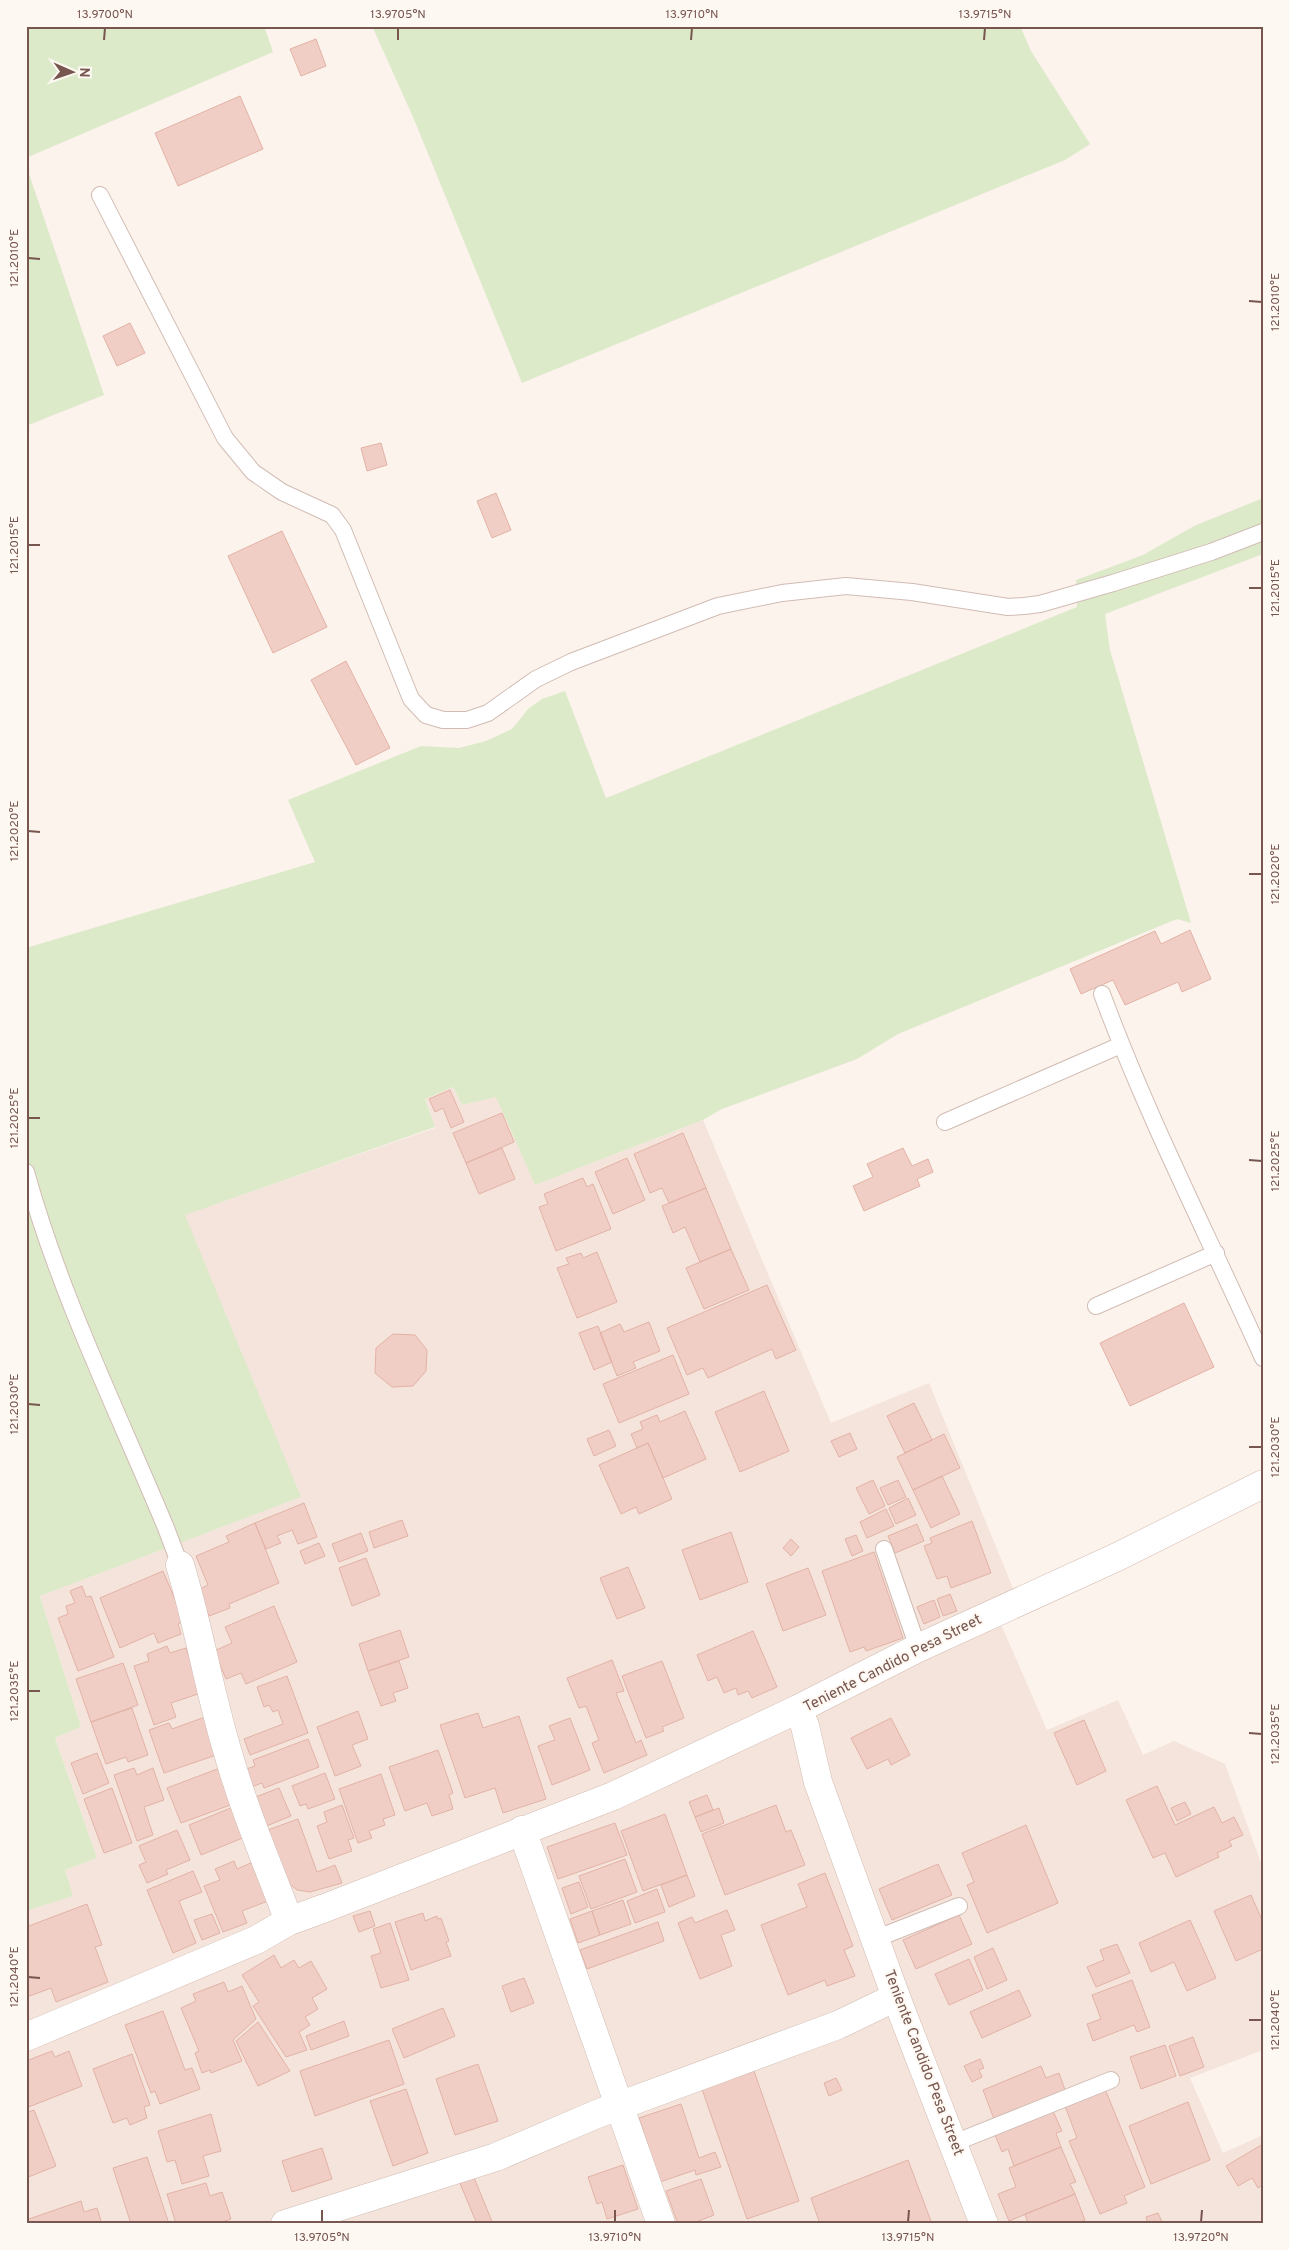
<svg xmlns="http://www.w3.org/2000/svg" width="1289" height="2250" viewBox="0 0 1289 2250" font-family="Overpass,sans-serif">
	<style>
		.residential { fill: #f4e4db }
		.green { fill: #ddeaca }
		.building { fill: #f1cec5; stroke: #e3b2a6 }
		.lines { fill: none; stroke-linecap: round; stroke-linejoin: round }
		.lane-casing { stroke: #d1bcb4; stroke-width: 18 }
		.street-casing { stroke: #d1bcb4; stroke-width: 29 }
		.secondary-casing { stroke: #d4bbb1; stroke-width: 29 }
		.lane { stroke: #fff; stroke-width: 16 }
		.street { stroke: #fff; stroke-width: 28 }
		.secondary { stroke: #fff; stroke-width: 28 }
		.ticks { fill: none; stroke: #77564f; stroke-width: 2 }
		.labels { text-anchor: middle; dominant-baseline: central; stroke-width: 4; stroke-linejoin: round; paint-order: stroke }
		.street-label { font-size: 15px; fill: #77564f; stroke: #fef8f3 }
		.neatline { fill: none; stroke: #77564f; stroke-width: 2 }
		.ticks-label { font-size: 12px; text-anchor: middle; fill: #77564f }
	</style>
	<rect width="100%" height="100%" fill="#fcf3ec"/>
	<path class="residential" d="M 453,1087 L 462,1105 L 496,1096 L 535,1185 L 703,1120 L 831,1423 L 929,1383 L 1017,1598 L 798,1704 L 26,2030 L 26,1911 L 72,1896 L 65,1870 L 97,1858 L 55,1738 L 81,1727 L 40,1596 L 300,1497 L 184,1215 L 435,1128 L 425,1098 Z
		M 997,1615 L 1047,1730 L 1118,1700 L 1143,1755 L 1174,1741 L 1225,1764 L 1263,1868 L 1263,2050 L 1190,2078 L 1223,2153 L 1263,2135 L 1263,2224 L 987,2224 L 805,1717 Z
		M 797,1715 L 891,1996 L 623,2099 L 527,1832 Z
		M 520,1835 L 616,2104 L 442,2171 L 269,2224 L 26,2224 L 26,2040 Z
		M 895,2005 L 980,2224 L 665,2224 L 625,2106 Z
		M 618,2108 L 657,2224 L 320,2224 Z"/>
	<path class="green" d="M 26,26 L 264,26 L 273,52 L 26,158 Z
		M 372,26 L 1020,26 L 1031,51 L 1090,144 L 1065,160 L 522,383 L 413,117 Z
		M 26,165 L 104,395 L 26,426 Z
		M 1263,498 L 1263,554 L 1105,614 L 1110,650 L 1191,923 L 1177,919 L 898,1034 L 857,1059 L 722,1109 L 703,1120 L 535,1185 L 496,1097 L 462,1105 L 453,1087 L 425,1099 L 435,1127 L 185,1215 L 301,1497 L 40,1596 L 81,1727 L 55,1738 L 97,1858 L 65,1870 L 73,1896 L 26,1911 L 26,948 L 315,862 L 288,800 L 421,746 L 459,748 L 486,741 L 512,729 L 528,709 L 542,699 L 565,691 L 606,798 L 1077,607 L 1076,580 L 1143,555 L 1194,526 Z"/>
	<path class="building" d="M 316,39 L 326,66 L 301,76 L 290,49 Z
		M 240,96 L 263,149 L 178,186 L 155,133 Z
		M 130,323 L 145,353 L 117,366 L 103,336 Z
		M 381,443 L 387,465 L 367,471 L 361,448 Z
		M 496,493 L 511,530 L 492,538 L 477,501 Z
		M 282,531 L 327,627 L 273,653 L 228,556 Z
		M 346,661 L 390,748 L 356,765 L 311,680 Z
		M 1190,930 L 1211,979 L 1182,992 L 1178,982 L 1125,1005 L 1113,980 L 1081,994 L 1070,969 L 1155,931 L 1161,944 Z
		M 450,1090 L 464,1122 L 451,1128 L 443,1108 L 435,1112 L 429,1099 Z
		M 502,1113 L 514,1142 L 466,1163 L 453,1133 Z
		M 683,1133 L 706,1188 L 669,1203 L 662,1188 L 650,1193 L 634,1154 Z
		M 502,1148 L 515,1179 L 479,1194 L 466,1163 Z
		M 903,1148 L 912,1166 L 928,1159 L 933,1172 L 917,1179 L 920,1186 L 864,1211 L 853,1186 L 873,1177 L 867,1164 Z
		M 627,1158 L 645,1200 L 613,1214 L 595,1172 Z
		M 583,1178 L 587,1187 L 593,1184 L 611,1229 L 556,1251 L 539,1207 L 548,1204 L 544,1194 Z
		M 706,1188 L 731,1249 L 700,1262 L 685,1227 L 673,1233 L 662,1206 Z
		M 731,1249 L 749,1290 L 704,1309 L 686,1268 Z
		M 597,1252 L 617,1302 L 577,1318 L 557,1268 L 569,1264 L 566,1258 L 581,1253 L 583,1258 Z
		M 767,1285 L 796,1350 L 776,1359 L 772,1349 L 708,1378 L 703,1368 L 687,1375 L 667,1328 Z
		M 1184,1303 L 1214,1367 L 1130,1406 L 1100,1343 Z
		M 649,1322 L 660,1351 L 633,1362 L 636,1368 L 617,1376 L 600,1333 L 620,1324 L 624,1332 Z
		M 598,1326 L 612,1362 L 594,1370 L 579,1333 Z
		M 393,1334 L 415,1335 L 427,1350 L 426,1371 L 413,1386 L 392,1387 L 375,1373 L 376,1348 Z
		M 673,1355 L 689,1394 L 619,1423 L 603,1384 Z
		M 764,1391 L 789,1451 L 740,1472 L 715,1412 Z
		M 914,1403 L 932,1440 L 905,1453 L 887,1416 Z
		M 685,1411 L 706,1459 L 663,1478 L 648,1443 L 637,1448 L 631,1434 L 643,1429 L 640,1422 L 657,1415 L 660,1422 Z
		M 609,1430 L 616,1446 L 594,1456 L 587,1439 Z
		M 850,1433 L 857,1449 L 839,1457 L 831,1441 Z
		M 944,1434 L 960,1468 L 913,1490 L 897,1457 Z
		M 648,1443 L 672,1499 L 639,1514 L 636,1507 L 621,1514 L 599,1465 Z
		M 942,1476 L 960,1514 L 931,1528 L 913,1490 Z
		M 873,1480 L 885,1506 L 869,1514 L 856,1488 Z
		M 898,1480 L 906,1497 L 888,1505 L 880,1488 Z
		M 908,1498 L 916,1515 L 896,1524 L 889,1508 Z
		M 304,1503 L 317,1537 L 298,1544 L 292,1530 L 277,1536 L 281,1543 L 266,1549 L 255,1523 Z
		M 886,1509 L 894,1526 L 867,1538 L 860,1522 Z
		M 402,1520 L 408,1536 L 374,1548 L 369,1532 Z
		M 972,1521 L 991,1573 L 951,1588 L 947,1576 L 937,1579 L 924,1546 L 932,1543 L 930,1538 Z
		M 255,1523 L 279,1583 L 229,1604 L 230,1608 L 209,1616 L 198,1590 L 208,1585 L 196,1556 L 229,1542 L 226,1536 Z
		M 917,1524 L 924,1541 L 895,1553 L 888,1536 Z
		M 731,1532 L 748,1582 L 700,1600 L 682,1550 Z
		M 361,1533 L 368,1551 L 339,1562 L 332,1544 Z
		M 856,1535 L 863,1551 L 852,1556 L 845,1539 Z
		M 791,1539 L 799,1547 L 791,1556 L 783,1548 Z
		M 319,1543 L 325,1556 L 305,1564 L 300,1551 Z
		M 874,1552 L 903,1638 L 866,1651 L 864,1647 L 850,1652 L 822,1571 Z
		M 366,1558 L 380,1595 L 352,1606 L 339,1568 Z
		M 628,1567 L 645,1608 L 617,1619 L 600,1578 Z
		M 808,1568 L 826,1615 L 783,1631 L 766,1584 Z
		M 163,1571 L 184,1621 L 178,1624 L 181,1634 L 158,1643 L 154,1633 L 120,1648 L 100,1598 Z
		M 82,1586 L 86,1597 L 91,1596 L 114,1657 L 78,1671 L 58,1618 L 68,1614 L 66,1606 L 75,1603 L 70,1591 Z
		M 950,1594 L 957,1611 L 943,1616 L 937,1599 Z
		M 934,1600 L 940,1617 L 924,1624 L 917,1607 Z
		M 274,1606 L 297,1662 L 246,1684 L 241,1673 L 226,1679 L 214,1651 L 232,1643 L 225,1627 Z
		M 400,1630 L 409,1657 L 368,1671 L 359,1644 Z
		M 753,1631 L 777,1687 L 752,1698 L 748,1691 L 738,1695 L 736,1688 L 724,1693 L 717,1677 L 708,1681 L 697,1655 Z
		M 167,1646 L 170,1653 L 186,1648 L 201,1693 L 171,1703 L 176,1717 L 154,1725 L 134,1666 L 149,1661 L 147,1654 Z
		M 612,1660 L 624,1691 L 616,1693 L 636,1743 L 641,1740 L 647,1755 L 604,1773 L 592,1743 L 599,1740 L 586,1706 L 579,1708 L 567,1678 Z
		M 399,1661 L 408,1688 L 393,1693 L 396,1701 L 381,1706 L 368,1671 Z
		M 662,1661 L 684,1718 L 662,1727 L 664,1731 L 646,1738 L 622,1676 Z
		M 123,1663 L 138,1705 L 91,1722 L 76,1679 Z
		M 287,1676 L 308,1733 L 250,1755 L 244,1739 L 283,1724 L 278,1710 L 273,1712 L 269,1705 L 264,1707 L 257,1687 Z
		M 132,1708 L 148,1755 L 128,1762 L 126,1757 L 106,1764 L 91,1722 Z
		M 358,1711 L 368,1739 L 352,1745 L 361,1766 L 335,1776 L 317,1727 Z
		M 478,1713 L 483,1728 L 519,1716 L 546,1799 L 503,1813 L 495,1788 L 465,1798 L 440,1725 Z
		M 205,1717 L 219,1754 L 164,1773 L 149,1730 L 169,1723 L 172,1729 Z
		M 570,1718 L 590,1770 L 552,1785 L 538,1746 L 555,1740 L 549,1726 Z
		M 891,1718 L 910,1755 L 891,1765 L 888,1759 L 867,1769 L 851,1738 Z
		M 1084,1720 L 1106,1771 L 1077,1785 L 1054,1733 Z
		M 308,1739 L 319,1767 L 264,1788 L 262,1783 L 248,1788 L 241,1771 L 255,1766 L 253,1760 Z
		M 438,1750 L 453,1793 L 449,1795 L 453,1809 L 432,1816 L 427,1803 L 405,1811 L 389,1767 Z
		M 97,1753 L 109,1783 L 83,1794 L 71,1763 Z
		M 134,1768 L 137,1775 L 153,1768 L 164,1800 L 144,1807 L 153,1835 L 137,1841 L 114,1775 Z
		M 220,1768 L 233,1804 L 181,1823 L 167,1788 Z
		M 325,1773 L 335,1799 L 308,1809 L 306,1804 L 300,1806 L 292,1786 Z
		M 381,1774 L 395,1815 L 383,1819 L 385,1825 L 369,1831 L 372,1838 L 358,1843 L 339,1789 Z
		M 1157,1786 L 1175,1825 L 1214,1807 L 1222,1823 L 1234,1817 L 1243,1835 L 1229,1841 L 1232,1846 L 1217,1853 L 1219,1857 L 1176,1877 L 1165,1853 L 1153,1858 L 1126,1800 Z
		M 112,1788 L 132,1843 L 104,1853 L 84,1799 Z
		M 279,1788 L 291,1816 L 264,1827 L 253,1798 Z
		M 707,1795 L 713,1810 L 695,1817 L 689,1802 Z
		M 1185,1802 L 1191,1814 L 1177,1821 L 1171,1808 Z
		M 342,1805 L 354,1838 L 348,1840 L 352,1851 L 329,1859 L 317,1826 L 327,1822 L 324,1812 Z
		M 776,1805 L 786,1832 L 791,1830 L 805,1865 L 725,1895 L 702,1834 Z
		M 233,1807 L 245,1837 L 201,1855 L 189,1825 Z
		M 719,1808 L 724,1823 L 701,1832 L 695,1817 Z
		M 665,1814 L 687,1875 L 643,1891 L 621,1831 Z
		M 298,1819 L 317,1872 L 335,1865 L 342,1883 L 310,1892 L 297,1890 L 287,1882 L 265,1831 Z
		M 615,1823 L 627,1855 L 558,1879 L 547,1847 Z
		M 1026,1825 L 1058,1903 L 987,1933 L 967,1885 L 974,1882 L 962,1853 Z
		M 177,1830 L 190,1860 L 166,1870 L 168,1874 L 147,1883 L 139,1865 L 146,1862 L 139,1846 Z
		M 625,1859 L 637,1892 L 591,1909 L 579,1876 Z
		M 234,1861 L 237,1869 L 253,1862 L 268,1901 L 242,1911 L 247,1923 L 223,1932 L 204,1886 L 220,1880 L 215,1869 Z
		M 938,1864 L 952,1895 L 892,1920 L 879,1889 Z
		M 193,1871 L 202,1892 L 179,1901 L 196,1943 L 173,1953 L 147,1890 Z
		M 825,1873 L 853,1946 L 844,1950 L 855,1976 L 827,1986 L 825,1980 L 788,1995 L 761,1925 L 807,1907 L 798,1884 Z
		M 687,1875 L 695,1896 L 669,1907 L 661,1885 Z
		M 579,1882 L 588,1907 L 571,1914 L 562,1888 Z
		M 657,1889 L 665,1912 L 635,1923 L 627,1901 Z
		M 1251,1895 L 1263,1922 L 1263,1949 L 1236,1961 L 1214,1911 Z
		M 623,1900 L 631,1924 L 600,1935 L 592,1911 Z
		M 87,1904 L 102,1945 L 95,1947 L 108,1982 L 56,2002 L 51,1988 L 27,1997 L 26,1927 Z
		M 727,1910 L 735,1930 L 721,1935 L 732,1966 L 700,1979 L 678,1923 L 692,1917 L 695,1923 Z
		M 370,1911 L 375,1926 L 359,1932 L 353,1916 Z
		M 592,1911 L 600,1935 L 578,1943 L 570,1919 Z
		M 423,1913 L 425,1921 L 437,1916 L 438,1919 L 441,1918 L 449,1941 L 446,1942 L 451,1956 L 411,1970 L 395,1922 Z
		M 212,1914 L 220,1933 L 202,1940 L 194,1920 Z
		M 959,1915 L 972,1944 L 916,1969 L 903,1940 Z
		M 1190,1920 L 1216,1978 L 1187,1991 L 1174,1962 L 1151,1972 L 1139,1943 Z
		M 658,1922 L 664,1941 L 587,1969 L 580,1950 Z
		M 390,1923 L 409,1980 L 381,1988 L 371,1956 L 381,1953 L 373,1929 Z
		M 1117,1944 L 1130,1973 L 1096,1987 L 1087,1967 L 1104,1960 L 1100,1950 Z
		M 993,1948 L 1007,1980 L 987,1989 L 974,1957 Z
		M 274,1955 L 281,1968 L 294,1960 L 299,1968 L 311,1961 L 327,1989 L 312,1998 L 318,2009 L 305,2017 L 310,2025 L 299,2032 L 307,2050 L 286,2057 L 253,2006 L 259,2002 L 242,1975 Z
		M 969,1959 L 983,1990 L 949,2005 L 935,1974 Z
		M 524,1978 L 534,2003 L 511,2012 L 502,1986 Z
		M 1132,1980 L 1150,2027 L 1137,2032 L 1134,2025 L 1093,2041 L 1087,2024 L 1101,2019 L 1092,1995 Z
		M 224,1982 L 228,1992 L 242,1986 L 256,2019 L 233,2040 L 242,2061 L 211,2073 L 210,2070 L 202,2073 L 195,2053 L 199,2051 L 181,2008 L 196,2001 L 193,1994 Z
		M 1019,1990 L 1031,2016 L 982,2038 L 970,2012 Z
		M 443,2008 L 455,2036 L 404,2058 L 392,2029 Z
		M 163,2011 L 185,2070 L 192,2068 L 200,2089 L 160,2104 L 155,2091 L 151,2093 L 125,2025 Z
		M 344,2021 L 349,2036 L 311,2050 L 306,2036 Z
		M 258,2022 L 290,2071 L 258,2086 L 236,2041 Z
		M 1193,2037 L 1204,2067 L 1180,2076 L 1169,2046 Z
		M 389,2040 L 404,2084 L 315,2116 L 300,2071 Z
		M 1165,2045 L 1176,2076 L 1141,2089 L 1130,2057 Z
		M 52,2051 L 55,2057 L 69,2051 L 82,2086 L 26,2108 L 26,2061 Z
		M 132,2054 L 150,2105 L 144,2107 L 147,2118 L 130,2125 L 127,2118 L 113,2123 L 93,2069 Z
		M 980,2059 L 984,2068 L 979,2070 L 982,2077 L 972,2082 L 964,2066 Z
		M 478,2064 L 498,2121 L 455,2135 L 436,2079 Z
		M 1041,2066 L 1046,2078 L 1059,2073 L 1065,2090 L 994,2119 L 983,2090 Z
		M 754,2071 L 799,2201 L 747,2219 L 702,2089 Z
		M 836,2078 L 842,2090 L 829,2096 L 824,2083 Z
		M 406,2089 L 428,2153 L 393,2166 L 370,2101 Z
		M 1105,2089 L 1145,2187 L 1124,2196 L 1127,2203 L 1100,2214 L 1069,2141 L 1077,2138 L 1065,2106 Z
		M 1188,2102 L 1210,2160 L 1151,2184 L 1129,2126 Z
		M 681,2104 L 699,2158 L 715,2152 L 721,2167 L 696,2175 L 695,2170 L 660,2182 L 639,2118 Z
		M 34,2110 L 56,2166 L 26,2178 L 26,2113 Z
		M 1053,2111 L 1062,2131 L 1056,2133 L 1061,2147 L 1014,2166 L 1008,2149 L 1002,2152 L 995,2135 Z
		M 211,2114 L 221,2151 L 203,2156 L 209,2176 L 182,2184 L 175,2160 L 167,2162 L 158,2131 Z
		M 1263,2144 L 1263,2185 L 1258,2188 L 1252,2178 L 1238,2186 L 1226,2166 Z
		M 1061,2147 L 1076,2182 L 1070,2184 L 1075,2194 L 1009,2221 L 998,2194 L 1016,2187 L 1009,2168 Z
		M 322,2148 L 332,2179 L 292,2192 L 282,2161 Z
		M 147,2157 L 169,2224 L 131,2224 L 113,2168 Z
		M 908,2160 L 932,2224 L 820,2224 L 811,2198 Z
		M 623,2165 L 638,2209 L 607,2219 L 602,2202 L 597,2204 L 588,2177 Z
		M 473,2175 L 493,2224 L 477,2224 L 459,2181 Z
		M 701,2179 L 714,2215 L 691,2224 L 678,2224 L 666,2191 Z
		M 206,2183 L 210,2196 L 222,2192 L 231,2219 L 216,2224 L 176,2224 L 167,2194 Z
		M 1075,2194 L 1085,2220 L 1077,2224 L 1028,2224 L 1025,2214 Z
		M 81,2201 L 84,2212 L 97,2208 L 102,2224 L 26,2224 L 26,2220 Z
		M 1158,2213 L 1163,2224 L 1148,2224 L 1146,2217 Z"/>
	<g class="lines">
		<g class="lane-casing">
			<path id="lane" d="M 100,195 L 225,438 L 253,472 L 282,492 L 332,515 L 343,530 L 411,699 L 426,715 L 443,720 L 467,720 L 488,713 L 536,679 L 571,662 L 718,606 L 782,593 L 846,586 L 912,592 L 1008,607 L 1024,606 L 1040,604 L 1113,583 L 1211,552 L 1263,532
				M 1102,994 C 1148,1119 1209,1237 1263,1358
				M 945,1122 L 1121,1045
				M 26,1172 C 60,1295 117,1410 166,1528 L 180,1565
				M 1096,1306 L 1216,1253
				M 884,1549 L 918,1648
				M 875,1939 L 959,1906
				M 954,2143 L 1111,2080"/>
		</g>
		<g class="street-casing">
			<path id="street" d="M 180,1565 C 199,1627 209,1691 228,1753 C 244,1810 268,1865 289,1921
				M 522,1830 L 661,2224
				M 285,2224 L 496,2157 L 597,2114 L 838,2025 L 896,1997"/>
		</g>
		<g class="secondary-casing">
			<path id="secondary" d="M 26,2037 L 256,1940 L 289,1921 L 325,1908 L 613,1796 L 798,1709
				M 984,2224 L 896,1997 L 818,1782 L 805,1726 L 798,1709 L 918,1648 L 1117,1557 L 1263,1484"/>
		</g>
		<use href="#lane" class="lane"/>
		<use href="#street" class="street"/>
		<use href="#secondary" class="secondary"/>
	</g>
	<path class="ticks" d="M 104,40 L 105,28M 398,40 L 398,28M 691,40 L 692,28M 984,40 L 985,28M 28,258 L 40,259M 1249,301 L 1262,302M 28,545 L 40,545M 1249,588 L 1262,588M 28,831 L 40,832M 1249,874 L 1262,874M 28,1118 L 40,1118M 1249,1160 L 1262,1161M 28,1404 L 40,1405M 1249,1447 L 1262,1447M 28,1691 L 40,1691M 1249,1733 L 1262,1734M 28,1977 L 40,1978M 1249,2020 L 1262,2020M 322,2222 L 322,2210M 615,2222 L 615,2210M 908,2222 L 909,2210M 1201,2222 L 1202,2210"/>
	<g class="labels">
		<g class="street-label">
			<text transform="translate(893 1664) rotate(-27)">Teniente Candido Pesa Street</text>
			<text transform="translate(923 2063) rotate(69)">Teniente Candido Pesa Street</text>
		</g>
	</g>
	<rect width="1289" height="2250" fill="none" stroke="#fef8f3" stroke-width="55"/>
	<g transform="translate(72 72) rotate(92)" stroke="#fef8f3" stroke-width="4" paint-order="stroke">
	<path d="M0-4L9 19L0 12L-9 19Z" fill="#77564f"/>
	<text y="-8" font-size="14" font-weight="bold" text-anchor="middle" fill="#77564f">N</text>
	</g>
	<rect x="28" y="28" width="1234" height="2194" class="neatline"/>
	<g class="ticks-label">
		<text x="105" y="18">13.9700°N</text>
		<text x="398" y="18">13.9705°N</text>
		<text x="692" y="18">13.9710°N</text>
		<text x="985" y="18">13.9715°N</text>
		<text transform="translate(14 258) rotate(-90)" y="4">121.2010°E</text>
		<text transform="translate(1275 302) rotate(-90)" y="4">121.2010°E</text>
		<text transform="translate(14 545) rotate(-90)" y="4">121.2015°E</text>
		<text transform="translate(1275 588) rotate(-90)" y="4">121.2015°E</text>
		<text transform="translate(14 831) rotate(-90)" y="4">121.2020°E</text>
		<text transform="translate(1275 874) rotate(-90)" y="4">121.2020°E</text>
		<text transform="translate(14 1118) rotate(-90)" y="4">121.2025°E</text>
		<text transform="translate(1275 1161) rotate(-90)" y="4">121.2025°E</text>
		<text transform="translate(14 1404) rotate(-90)" y="4">121.2030°E</text>
		<text transform="translate(1275 1447) rotate(-90)" y="4">121.2030°E</text>
		<text transform="translate(14 1691) rotate(-90)" y="4">121.2035°E</text>
		<text transform="translate(1275 1734) rotate(-90)" y="4">121.2035°E</text>
		<text transform="translate(14 1977) rotate(-90)" y="4">121.2040°E</text>
		<text transform="translate(1275 2020) rotate(-90)" y="4">121.2040°E</text>
		<text x="322" y="2241">13.9705°N</text>
		<text x="615" y="2241">13.9710°N</text>
		<text x="908" y="2241">13.9715°N</text>
		<text x="1201" y="2241">13.9720°N</text>
	</g>
</svg>
